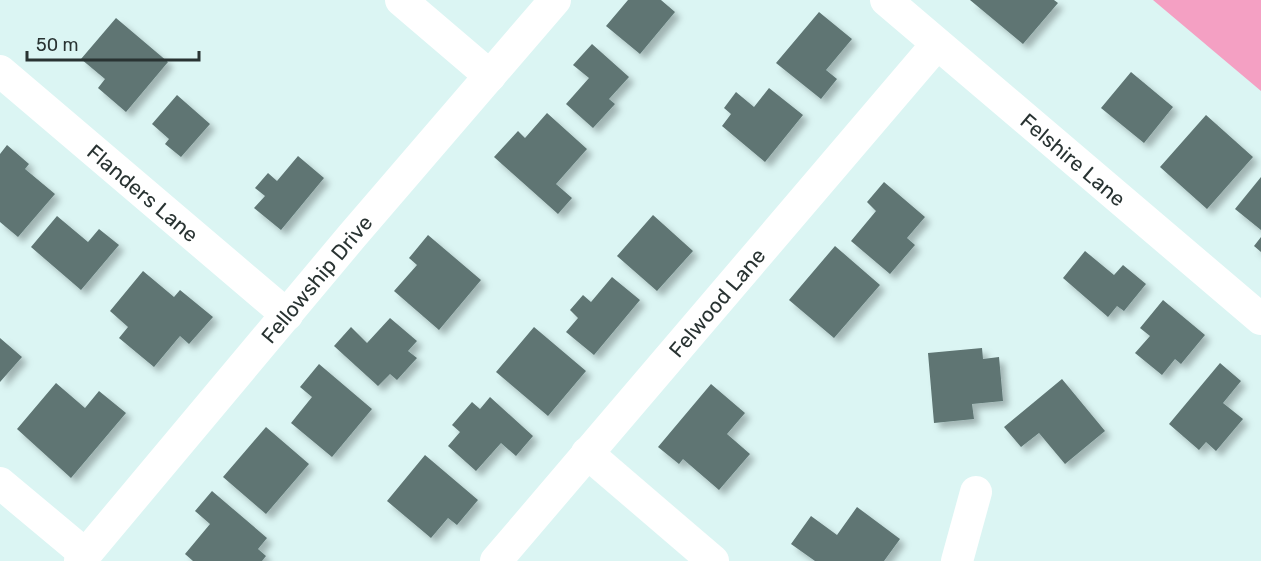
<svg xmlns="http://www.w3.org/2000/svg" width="1261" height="561" viewBox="0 0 1261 561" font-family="Rubik,sans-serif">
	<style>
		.green { fill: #f4a0c3 }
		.building { fill: #5e7573; filter: url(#shadow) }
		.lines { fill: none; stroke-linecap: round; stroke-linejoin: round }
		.minor { stroke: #fff; stroke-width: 32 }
		.labels { text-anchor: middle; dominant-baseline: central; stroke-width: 6; stroke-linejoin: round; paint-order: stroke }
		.street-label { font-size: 21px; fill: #293332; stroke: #dbf5f3 }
	</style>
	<defs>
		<filter id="shadow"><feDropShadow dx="5.5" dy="5.5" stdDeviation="3" flood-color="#0004"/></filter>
	</defs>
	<rect width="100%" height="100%" fill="#dbf5f3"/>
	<path class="green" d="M 1153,0 L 1261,0 L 1261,91 Z"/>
	<path class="building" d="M 628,0 L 661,0 L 675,12 L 640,54 L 606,26 Z
		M 970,0 L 1054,0 L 1058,3 L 1023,44 Z
		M 819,12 L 852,39 L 826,70 L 837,79 L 821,99 L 776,63 Z
		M 116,18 L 168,62 L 126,112 L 98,88 L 105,79 L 81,59 Z
		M 592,44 L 629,77 L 609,99 L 615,104 L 593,128 L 566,104 L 589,78 L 573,65 Z
		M 1131,72 L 1173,107 L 1144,143 L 1101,108 Z
		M 769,88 L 803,115 L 765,162 L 722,126 L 731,114 L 724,108 L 736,92 L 754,107 Z
		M 177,95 L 210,124 L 181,157 L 165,144 L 169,139 L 152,124 Z
		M 547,113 L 587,149 L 556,184 L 572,198 L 558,214 L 494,157 L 518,131 L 525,138 Z
		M 1206,115 L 1253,157 L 1207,209 L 1160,167 Z
		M 7,145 L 29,164 L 25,169 L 55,194 L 18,237 L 0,222 L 0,154 Z
		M 298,156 L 324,178 L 281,230 L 254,208 L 265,196 L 255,188 L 268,173 L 277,181 Z
		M 1261,177 L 1261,230 L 1235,209 Z
		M 884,182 L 925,217 L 907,238 L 915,245 L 890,274 L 851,241 L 876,211 L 867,202 Z
		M 653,215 L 693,251 L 657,291 L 617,256 Z
		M 57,216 L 88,242 L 99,229 L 119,245 L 81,290 L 31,247 Z
		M 428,235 L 481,280 L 439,330 L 394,291 L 417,265 L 409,258 Z
		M 1261,237 L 1261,252 L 1254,246 Z
		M 835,246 L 880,285 L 834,338 L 789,300 Z
		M 1085,251 L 1114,275 L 1123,265 L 1146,284 L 1124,311 L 1117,306 L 1108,317 L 1063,278 Z
		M 143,271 L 174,297 L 180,290 L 213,317 L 189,344 L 180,336 L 154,367 L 119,338 L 128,327 L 110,311 Z
		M 612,277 L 640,300 L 594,355 L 566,332 L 578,318 L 570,310 L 583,295 L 591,302 Z
		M 1163,300 L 1205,335 L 1181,364 L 1175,359 L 1162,375 L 1135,353 L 1150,336 L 1140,328 Z
		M 390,318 L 417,341 L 408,351 L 417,358 L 397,380 L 390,374 L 378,386 L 334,346 L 351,327 L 367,343 Z
		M 534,327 L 586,371 L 548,416 L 496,372 Z
		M 0,338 L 22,357 L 0,382 Z
		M 982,348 L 983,359 L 999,357 L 1003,401 L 972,404 L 974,419 L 934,423 L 928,353 Z
		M 1220,363 L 1241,381 L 1223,403 L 1243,419 L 1216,451 L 1206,442 L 1199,450 L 1169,424 Z
		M 319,364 L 372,409 L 332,457 L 291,423 L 312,397 L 300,387 Z
		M 1062,379 L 1105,431 L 1065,464 L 1039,433 L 1021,447 L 1004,427 Z
		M 56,383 L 85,408 L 99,391 L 126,413 L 71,478 L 17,429 Z
		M 711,384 L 745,413 L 727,434 L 750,454 L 719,490 L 683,459 L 679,464 L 658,447 Z
		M 490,397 L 533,436 L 516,456 L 501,443 L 476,471 L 448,446 L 460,432 L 452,425 L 472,402 L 480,409 Z
		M 266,427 L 309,464 L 266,514 L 223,477 Z
		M 425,455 L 478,500 L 457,525 L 448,518 L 431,538 L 387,501 Z
		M 212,491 L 267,538 L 258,549 L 266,556 L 262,561 L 193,561 L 185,554 L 210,524 L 195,511 Z
		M 857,507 L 900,539 L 884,561 L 815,561 L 791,544 L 811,516 L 837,535 Z"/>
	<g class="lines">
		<g class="minor">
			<path d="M 401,0 L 490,76"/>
			<path id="s1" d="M 886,0 L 1261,319"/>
			<path id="s2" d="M 0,71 L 287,315"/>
			<path d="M 587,453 L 713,561"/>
			<path d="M 0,483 L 85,554"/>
			<path id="s3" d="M 80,561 L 352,236 L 555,0"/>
			<path id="s4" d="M 496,561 L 937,44"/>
			<path d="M 957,561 L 976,492"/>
		</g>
	</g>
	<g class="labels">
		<g class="street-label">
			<text stroke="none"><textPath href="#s1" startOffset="246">Felshire Lane</textPath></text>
			<text stroke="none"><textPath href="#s2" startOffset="188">Flanders Lane</textPath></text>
			<text stroke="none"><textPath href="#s3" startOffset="368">Fellowship Drive</textPath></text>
			<text stroke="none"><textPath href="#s4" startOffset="340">Felwood Lane</textPath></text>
		</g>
	</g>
	<path d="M27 51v9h172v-9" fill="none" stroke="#293332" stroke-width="3"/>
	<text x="36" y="51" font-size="18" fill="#293332" stroke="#dbf5f3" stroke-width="4.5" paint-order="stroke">50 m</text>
</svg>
